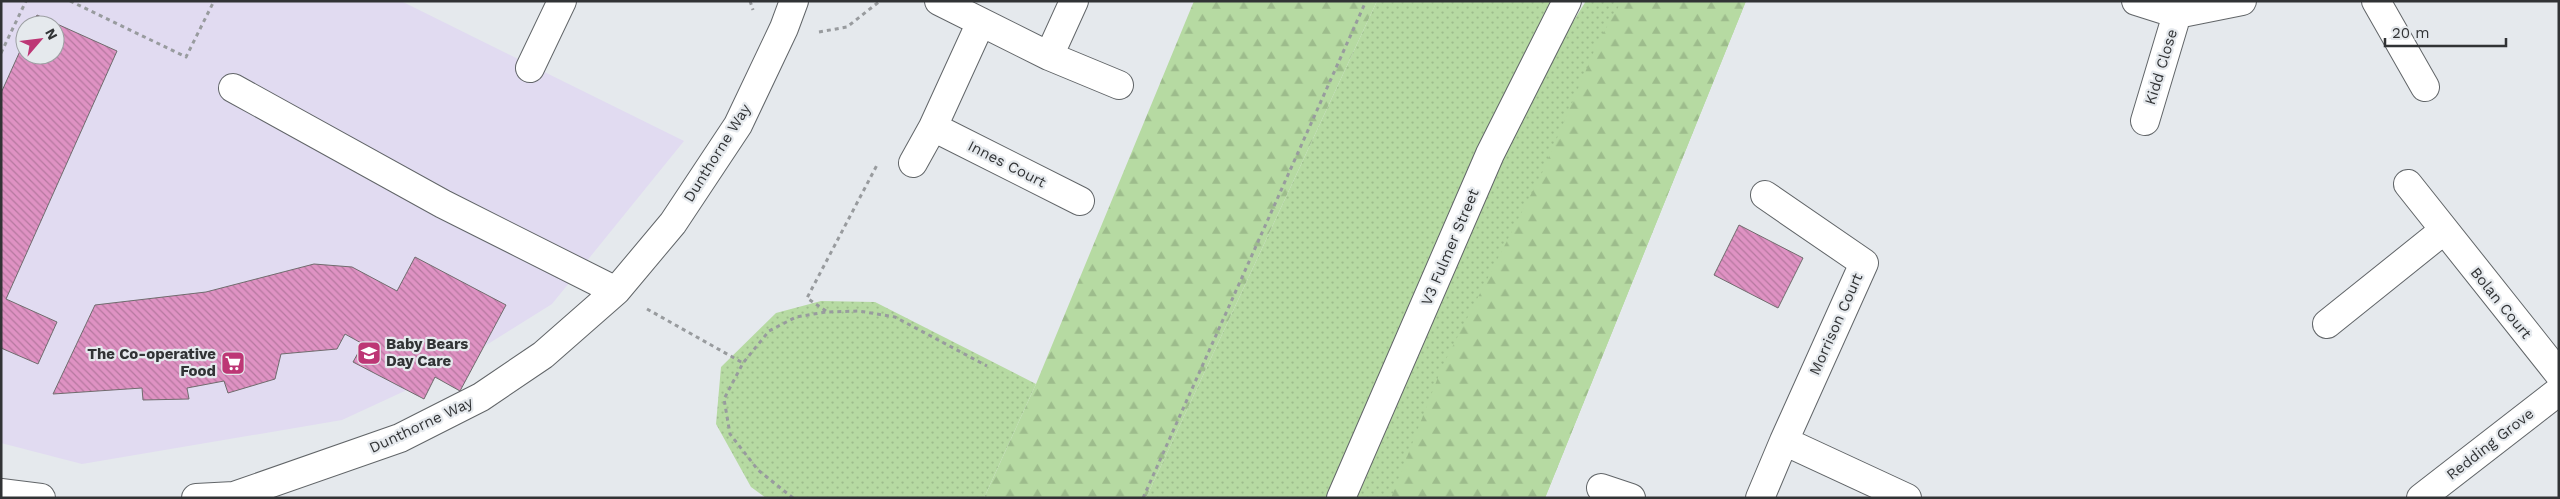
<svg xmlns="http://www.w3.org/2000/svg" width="2560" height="499" viewBox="0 0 2560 499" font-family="'Work Sans',sans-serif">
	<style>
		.commercial { fill: #e1dbf1; fill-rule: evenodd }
		.green { fill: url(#green-dots) }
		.forest { fill: url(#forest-firs) }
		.building { fill: url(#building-back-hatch); stroke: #706c6e }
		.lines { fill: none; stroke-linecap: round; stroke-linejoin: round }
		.street-casing { stroke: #616568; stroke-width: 30 }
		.secondary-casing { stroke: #616568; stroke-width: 30 }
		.path { stroke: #989b9e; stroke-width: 3; stroke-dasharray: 4 4; stroke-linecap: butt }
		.street { stroke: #fff; stroke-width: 28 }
		.secondary { stroke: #fff; stroke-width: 28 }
		.labels { text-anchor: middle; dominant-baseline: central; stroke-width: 4.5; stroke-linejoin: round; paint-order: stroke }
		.street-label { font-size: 15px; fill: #313335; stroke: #e5e9ed }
		.poi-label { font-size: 15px; font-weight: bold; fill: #313335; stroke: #e5e9ed; text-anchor: start }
	</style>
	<defs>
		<pattern id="green-dots" width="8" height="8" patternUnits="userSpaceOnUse" patternTransform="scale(1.25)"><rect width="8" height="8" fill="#b6daa2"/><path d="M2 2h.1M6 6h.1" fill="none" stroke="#9dbc8c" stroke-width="1.8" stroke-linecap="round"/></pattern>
		<pattern id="forest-firs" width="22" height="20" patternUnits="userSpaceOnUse" patternTransform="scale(1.25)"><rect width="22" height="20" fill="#b6daa2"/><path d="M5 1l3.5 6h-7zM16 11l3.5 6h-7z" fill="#9dbc8c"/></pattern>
		<pattern id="building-back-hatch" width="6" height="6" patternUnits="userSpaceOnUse" patternTransform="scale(1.25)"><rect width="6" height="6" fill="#df92c3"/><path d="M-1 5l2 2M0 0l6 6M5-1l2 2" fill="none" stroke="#b5789f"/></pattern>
	</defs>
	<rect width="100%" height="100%" fill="#e5e9ed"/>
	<path class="commercial" d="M 1,1 L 401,1 L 684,141 L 552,304 L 435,377 L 342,420 L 82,464 L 1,443 ZM 25,25 L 55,25 L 55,55 L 25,55 Z"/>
	<path class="green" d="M 1377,1 L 1556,1 L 1492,151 L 1586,1 L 1746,1 L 1545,498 L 1146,498 Z
		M 821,301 L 875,302 L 1036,384 L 984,498 L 766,498 L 751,487 L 716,424 L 721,367 L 776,313 Z"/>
	<path class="forest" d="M 1194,1 L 1377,1 L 1146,498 L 984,498 L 1036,384 Z
		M 1622,1 L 1746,1 L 1545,498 L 1391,498 L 1442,367 L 1543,171 L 1598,42 Z"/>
	<path class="building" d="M 37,15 L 117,51 L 6,299 L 57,322 L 38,364 L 1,348 L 1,93 L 25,40 L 25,55 L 55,55 L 55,25 L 32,25 Z
		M 1739,225 L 1803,258 L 1778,308 L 1714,275 Z
		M 415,257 L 506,305 L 460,391 L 435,377 L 424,399 L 353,362 L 363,344 L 345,334 L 337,349 L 281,354 L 275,379 L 228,393 L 224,381 L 187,388 L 189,399 L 143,400 L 142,388 L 53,394 L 95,305 L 206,292 L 314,264 L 352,267 L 397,291 Z"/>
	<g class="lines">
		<g class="street-casing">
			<path id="street" d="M 939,1 L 1049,56 L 1119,85
				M 2136,1 L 2177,14 L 2242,1
				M 2376,1 L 2425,87
				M 981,22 L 933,127 L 1080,201
				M 1049,56 L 1074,1
				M 530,68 L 562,1
				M 233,88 L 443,204 L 616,291
				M 2145,121 L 2177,14
				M 913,163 L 933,127
				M 2408,184 L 2559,374
				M 1765,195 L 1864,263 L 1784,441 L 1907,498
				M 2327,324 L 2443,231
				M 1601,488 L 1631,498
				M 1,493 L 41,498
				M 196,498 L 234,496 L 400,438 L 481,397 L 543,355 L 616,291 L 673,223 L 738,125 L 784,28 L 794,1
				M 1760,498 L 1784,441"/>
		</g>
		<g class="secondary-casing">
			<path id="secondary" d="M 1341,498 L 1490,154 L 1567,1
				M 2421,498 L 2559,391"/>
		</g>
		<path class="path" d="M 70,1 L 186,57 L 214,1
			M 750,1 L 753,10
			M 819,32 L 847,27 L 880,1
			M 1,53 L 26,1
			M 647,309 L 743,363
			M 826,311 L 807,298 L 877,165
			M 793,498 L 758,470 L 730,434 L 724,399 L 743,363 L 769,331 L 796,317 L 826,312 L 859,311 L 895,317 L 987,366
			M 1143,498 L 1366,1"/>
		<use href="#street" class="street"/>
		<use href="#secondary" class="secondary"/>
	</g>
	<defs>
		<g id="school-square" transform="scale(1.25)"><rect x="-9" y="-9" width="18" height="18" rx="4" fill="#bd3675" stroke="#e5e9ed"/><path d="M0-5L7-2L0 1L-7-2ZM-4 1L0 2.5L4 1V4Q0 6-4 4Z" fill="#fff"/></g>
		<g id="supermarket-square" transform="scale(1.25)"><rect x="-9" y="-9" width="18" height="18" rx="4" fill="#bd3675" stroke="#e5e9ed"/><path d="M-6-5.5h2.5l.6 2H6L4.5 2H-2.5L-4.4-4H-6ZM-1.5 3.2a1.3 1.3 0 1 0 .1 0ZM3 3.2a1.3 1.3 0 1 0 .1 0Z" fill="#fff"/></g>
	</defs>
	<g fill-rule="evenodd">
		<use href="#school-square" x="369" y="353"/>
		<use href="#supermarket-square" x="233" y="363"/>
	</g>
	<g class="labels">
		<g class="street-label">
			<text transform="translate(2161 67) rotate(-73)">Kidd Close</text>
			<text transform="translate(717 153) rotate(-58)">Dunthorne Way</text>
			<text transform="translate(1007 164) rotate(27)">Innes Court</text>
			<text transform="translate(1450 247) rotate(-67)">V3 Fulmer Street</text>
			<text transform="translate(2501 303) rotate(51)">Bolan Court</text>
			<text transform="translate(1836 324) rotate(-66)">Morrison Court</text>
			<text transform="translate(421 425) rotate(-25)">Dunthorne Way</text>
			<text transform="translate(2490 444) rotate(-38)">Redding Grove</text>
		</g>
		<g class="poi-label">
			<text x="386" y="344">Baby Bears<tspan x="386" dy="17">Day Care</tspan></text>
			<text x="216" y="354" text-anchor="end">The Co-operative<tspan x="216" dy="17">Food</tspan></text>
		</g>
	</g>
	<rect width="2560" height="499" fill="none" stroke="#313335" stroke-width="5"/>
	<g transform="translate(40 40) rotate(62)"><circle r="24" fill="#e5e9ed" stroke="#9da0a3"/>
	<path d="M0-4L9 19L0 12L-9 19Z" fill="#bd3675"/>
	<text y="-8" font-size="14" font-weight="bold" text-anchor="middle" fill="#313335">N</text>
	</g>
	<path d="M2385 38v8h121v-8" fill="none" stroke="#313335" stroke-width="2.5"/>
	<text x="2392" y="38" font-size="15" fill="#313335" stroke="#e5e9ed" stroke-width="4" paint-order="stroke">20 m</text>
</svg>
